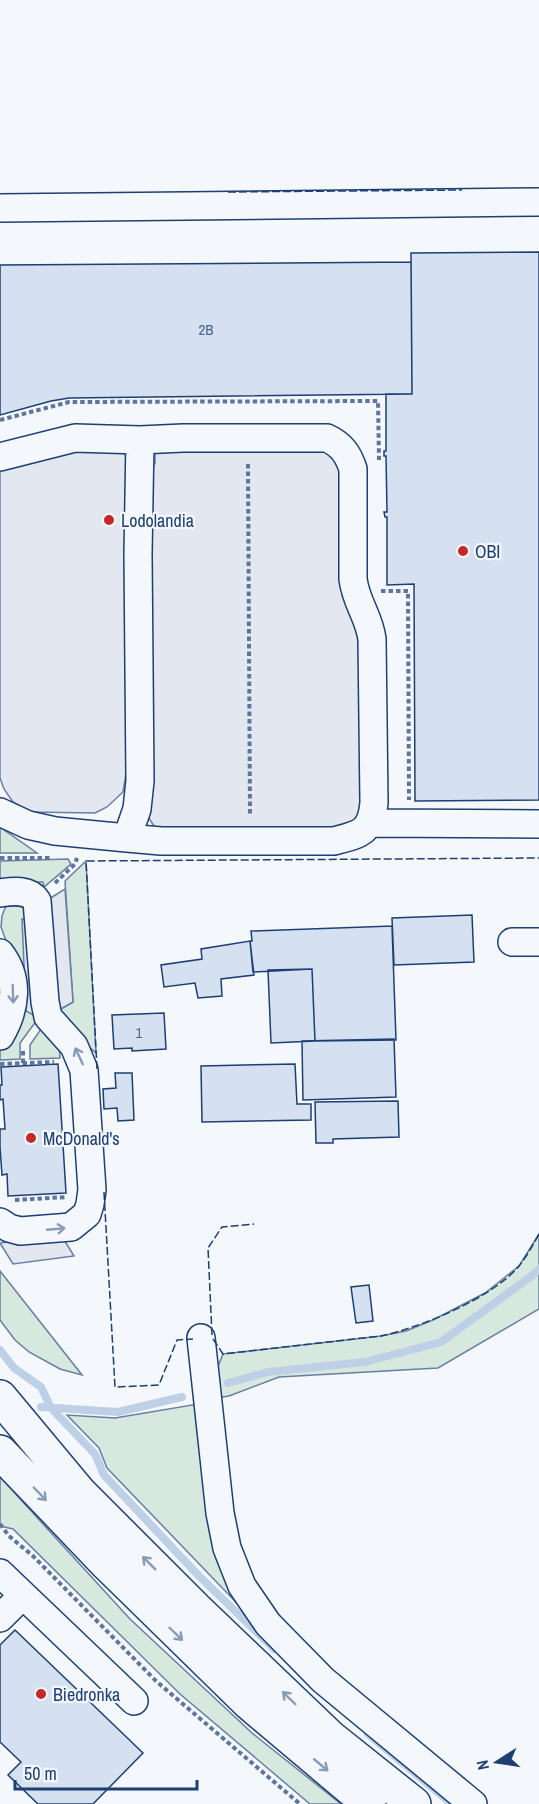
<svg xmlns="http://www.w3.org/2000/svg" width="539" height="1804" viewBox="0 0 539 1804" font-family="'Archivo Narrow',sans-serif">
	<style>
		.green { fill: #d7e8df; stroke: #687fa3; stroke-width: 1.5 }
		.parking { fill: #e3e8f0; stroke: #687fa3; stroke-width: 1.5 }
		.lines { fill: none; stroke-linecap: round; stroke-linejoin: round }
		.stream { stroke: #bed0e5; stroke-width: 8 }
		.building { fill: #d5e0f0; stroke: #1d3f73; stroke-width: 1.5 }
		.minor-casing { stroke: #1d3f73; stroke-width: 30 }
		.major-casing { stroke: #1d3f73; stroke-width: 36 }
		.path { stroke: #5e769c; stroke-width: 4; stroke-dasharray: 4.5 3; stroke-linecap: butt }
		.minor { stroke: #f4f7fb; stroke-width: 27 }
		.major { stroke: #f4f7fb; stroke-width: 33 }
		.fence { stroke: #1d3f73; stroke-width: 1.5; stroke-dasharray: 8 3; stroke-linecap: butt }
		.oneway { stroke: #889bb7 }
		.poi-dot { fill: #c62828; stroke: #f4f7fb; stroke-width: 2 }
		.labels { text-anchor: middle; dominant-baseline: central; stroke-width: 4.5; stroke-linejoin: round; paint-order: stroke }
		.number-label { font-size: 15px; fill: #4b6792 }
		.poi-label { font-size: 18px; fill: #1d3f73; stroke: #f4f7fb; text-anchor: start }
	</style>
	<rect width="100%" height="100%" fill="#f4f7fb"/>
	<path class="green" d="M 0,827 L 37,853 L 0,853 Z
		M 68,859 L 71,864 L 44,887 L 43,882 L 0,882 L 0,861 Z
		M 86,861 L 96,1053 L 52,1014 L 73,1002 L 65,881 Z
		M 9,904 L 18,904 L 25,909 L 35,1016 L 37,1020 L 20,1043 L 20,1059 L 0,1060 L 0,1049 L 18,974 L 1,927 L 2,916 L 5,908 Z
		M 41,1029 L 59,1044 L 60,1058 L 30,1059 L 30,1045 Z
		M 539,1234 L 539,1309 L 438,1368 L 279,1377 L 229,1396 L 216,1398 L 213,1379 L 223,1354 L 381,1336 L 406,1331 L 433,1320 L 485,1293 L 519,1266 Z
		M 0,1271 L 82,1375 L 60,1369 L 29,1352 L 15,1340 L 0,1320 Z
		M 198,1404 L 254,1621 L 107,1468 L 99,1448 L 67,1415 L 115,1418 Z
		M 0,1477 L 130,1619 L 252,1733 L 341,1804 L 310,1804 L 180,1694 L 13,1529 L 0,1526 Z"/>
	<path class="parking" d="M 324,449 L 338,459 L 359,626 L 361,815 L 344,828 L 156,829 L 148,817 L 149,475 L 155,463 L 155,451 Z
		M 72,450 L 122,451 L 126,456 L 130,749 L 123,792 L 107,807 L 95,813 L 30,812 L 13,802 L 4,789 L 0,778 L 0,469 Z
		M 65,889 L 73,1002 L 52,1014 L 44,902 Z
		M 22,919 L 29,919 L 35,1016 L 26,1011 Z
		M 61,1235 L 74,1256 L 13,1264 L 0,1243 Z"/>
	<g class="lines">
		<path class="stream" d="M 0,1350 L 14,1368 L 41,1387 L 51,1408 L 95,1454 L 104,1475 L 198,1575 L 274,1649
			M 228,1383 L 268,1372 L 365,1362 L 441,1342 L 529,1278 L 539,1269
			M 41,1407 L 118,1412 L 182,1397
			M 368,1734 L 452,1804"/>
	</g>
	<path class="building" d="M 539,252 L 539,800 L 415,801 L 414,584 L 387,585 L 387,517 L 385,517 L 384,512 L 387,512 L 386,456 L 384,456 L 384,451 L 386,451 L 386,394 L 412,394 L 411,253 Z
		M 411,262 L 412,394 L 69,398 L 51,401 L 0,415 L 0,265 Z
		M 472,915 L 474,962 L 394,965 L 392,918 Z
		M 392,926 L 396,1040 L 315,1041 L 312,969 L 253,972 L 250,941 L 252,941 L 251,931 Z
		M 250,941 L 254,975 L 221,979 L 222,996 L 198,998 L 195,983 L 164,987 L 161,965 L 202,959 L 201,949 Z
		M 312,969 L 315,1041 L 271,1043 L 268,970 Z
		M 164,1013 L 166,1049 L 132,1051 L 132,1048 L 114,1049 L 112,1015 Z
		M 394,1039 L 396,1097 L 303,1100 L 302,1041 Z
		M 58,1064 L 66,1193 L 8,1196 L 7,1174 L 2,1175 L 0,1147 L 0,1129 L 5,1129 L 3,1099 L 0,1100 L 0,1085 L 2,1085 L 1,1067 Z
		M 295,1064 L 297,1104 L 311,1104 L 311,1120 L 202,1122 L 201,1066 Z
		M 115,1073 L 132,1073 L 134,1120 L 118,1121 L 117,1108 L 104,1109 L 103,1089 L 116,1088 Z
		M 398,1101 L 399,1137 L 333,1139 L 333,1143 L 316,1143 L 315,1102 Z
		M 369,1285 L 373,1321 L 356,1323 L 351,1287 Z
		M 15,1630 L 143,1753 L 93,1804 L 38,1804 L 8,1775 L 21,1762 L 0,1742 L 0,1645 Z"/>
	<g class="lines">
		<g class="minor-casing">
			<path id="minor" d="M 0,208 L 539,202
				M 183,438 L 327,438 C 342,445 348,454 353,469 L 353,579 C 356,603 369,616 372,639 L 374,803 C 371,833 360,834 334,841 L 161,841 L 127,838 L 137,809 L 140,781 L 138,554 L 140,440 Z
				M 0,457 L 75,438 L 140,440
				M 0,812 L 28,825 L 55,831 L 127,838
				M 370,823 L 539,824
				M 0,893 C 13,891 29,889 37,901 L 45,1002 L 48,1017 L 74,1046 L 84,1070 L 92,1190 L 90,1204 L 87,1214 L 71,1227 L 20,1231 L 9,1228 L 0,1222
				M 512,942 L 539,942
				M 0,953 C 20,979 16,1009 0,1036
				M 201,1338 L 220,1513 L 227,1548 L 242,1586 L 268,1624 L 323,1680 L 473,1804
				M 0,1573 L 134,1701
				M 0,1618 L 23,1595"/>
		</g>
		<g class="major-casing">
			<path id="major" d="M 0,1397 L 80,1493 L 196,1609 L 330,1737 L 414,1804
				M 0,1452 L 107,1564 L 249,1703 L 369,1804"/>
		</g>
		<path class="path" d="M 0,420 L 69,402 L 378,401 L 379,460
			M 248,464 L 250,816
			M 381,591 L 408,591 L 409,800
			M 0,858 L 50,858
			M 55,883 L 75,864 L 77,858
			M 23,1063 L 23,1049
			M 0,1064 L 54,1062
			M 15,1200 L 67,1197
			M 0,1524 L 9,1536 L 33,1556 L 156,1681 L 300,1804"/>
		<use href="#minor" class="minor"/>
		<use href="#major" class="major"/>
		<path class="fence" d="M 228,192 L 462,190
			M 97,1069 L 86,861 L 539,858
			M 104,1192 L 115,1387 L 159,1385 L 177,1340 L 193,1339
			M 212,1335 L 208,1248 L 222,1227 L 254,1224
			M 213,1339 L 223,1354 L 381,1336 C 422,1327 492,1298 519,1266 C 527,1256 533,1245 539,1234"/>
	</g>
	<defs><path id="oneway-shaft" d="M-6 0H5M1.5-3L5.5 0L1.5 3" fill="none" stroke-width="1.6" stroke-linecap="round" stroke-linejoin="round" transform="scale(1.5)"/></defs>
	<g class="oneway">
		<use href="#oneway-shaft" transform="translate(13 994) rotate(88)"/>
		<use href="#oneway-shaft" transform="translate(79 1056) rotate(-115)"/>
		<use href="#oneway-shaft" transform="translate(56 1229) rotate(-5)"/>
		<use href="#oneway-shaft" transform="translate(40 1494) rotate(46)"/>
		<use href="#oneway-shaft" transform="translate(149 1563) rotate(-135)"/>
		<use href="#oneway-shaft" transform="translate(176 1634) rotate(44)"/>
		<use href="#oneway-shaft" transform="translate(289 1698) rotate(-136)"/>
		<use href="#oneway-shaft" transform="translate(321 1765) rotate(40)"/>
	</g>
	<g class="poi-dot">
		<circle cx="109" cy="520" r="6"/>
		<circle cx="463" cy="551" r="6"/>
		<circle cx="31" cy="1138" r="6"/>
		<circle cx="41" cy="1694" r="6"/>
	</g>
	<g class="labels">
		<g class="number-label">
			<text x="206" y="329">2B</text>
			<text x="139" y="1032">1</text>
		</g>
		<g class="poi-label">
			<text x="121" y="520">Lodolandia</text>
			<text x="475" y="551">OBI</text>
			<text x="43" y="1138">McDonald's</text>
			<text x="53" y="1694">Biedronka</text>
		</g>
	</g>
	<g transform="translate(497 1762) rotate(258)" stroke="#f4f7fb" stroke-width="4.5" paint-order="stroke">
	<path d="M0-4.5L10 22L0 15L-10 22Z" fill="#1d3f73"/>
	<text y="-9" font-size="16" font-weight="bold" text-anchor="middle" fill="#1d3f73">N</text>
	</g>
	<path d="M15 1780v9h182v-9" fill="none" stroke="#1d3f73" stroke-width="3"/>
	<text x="24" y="1780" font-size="18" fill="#1d3f73" stroke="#f4f7fb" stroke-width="4.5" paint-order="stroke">50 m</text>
</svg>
